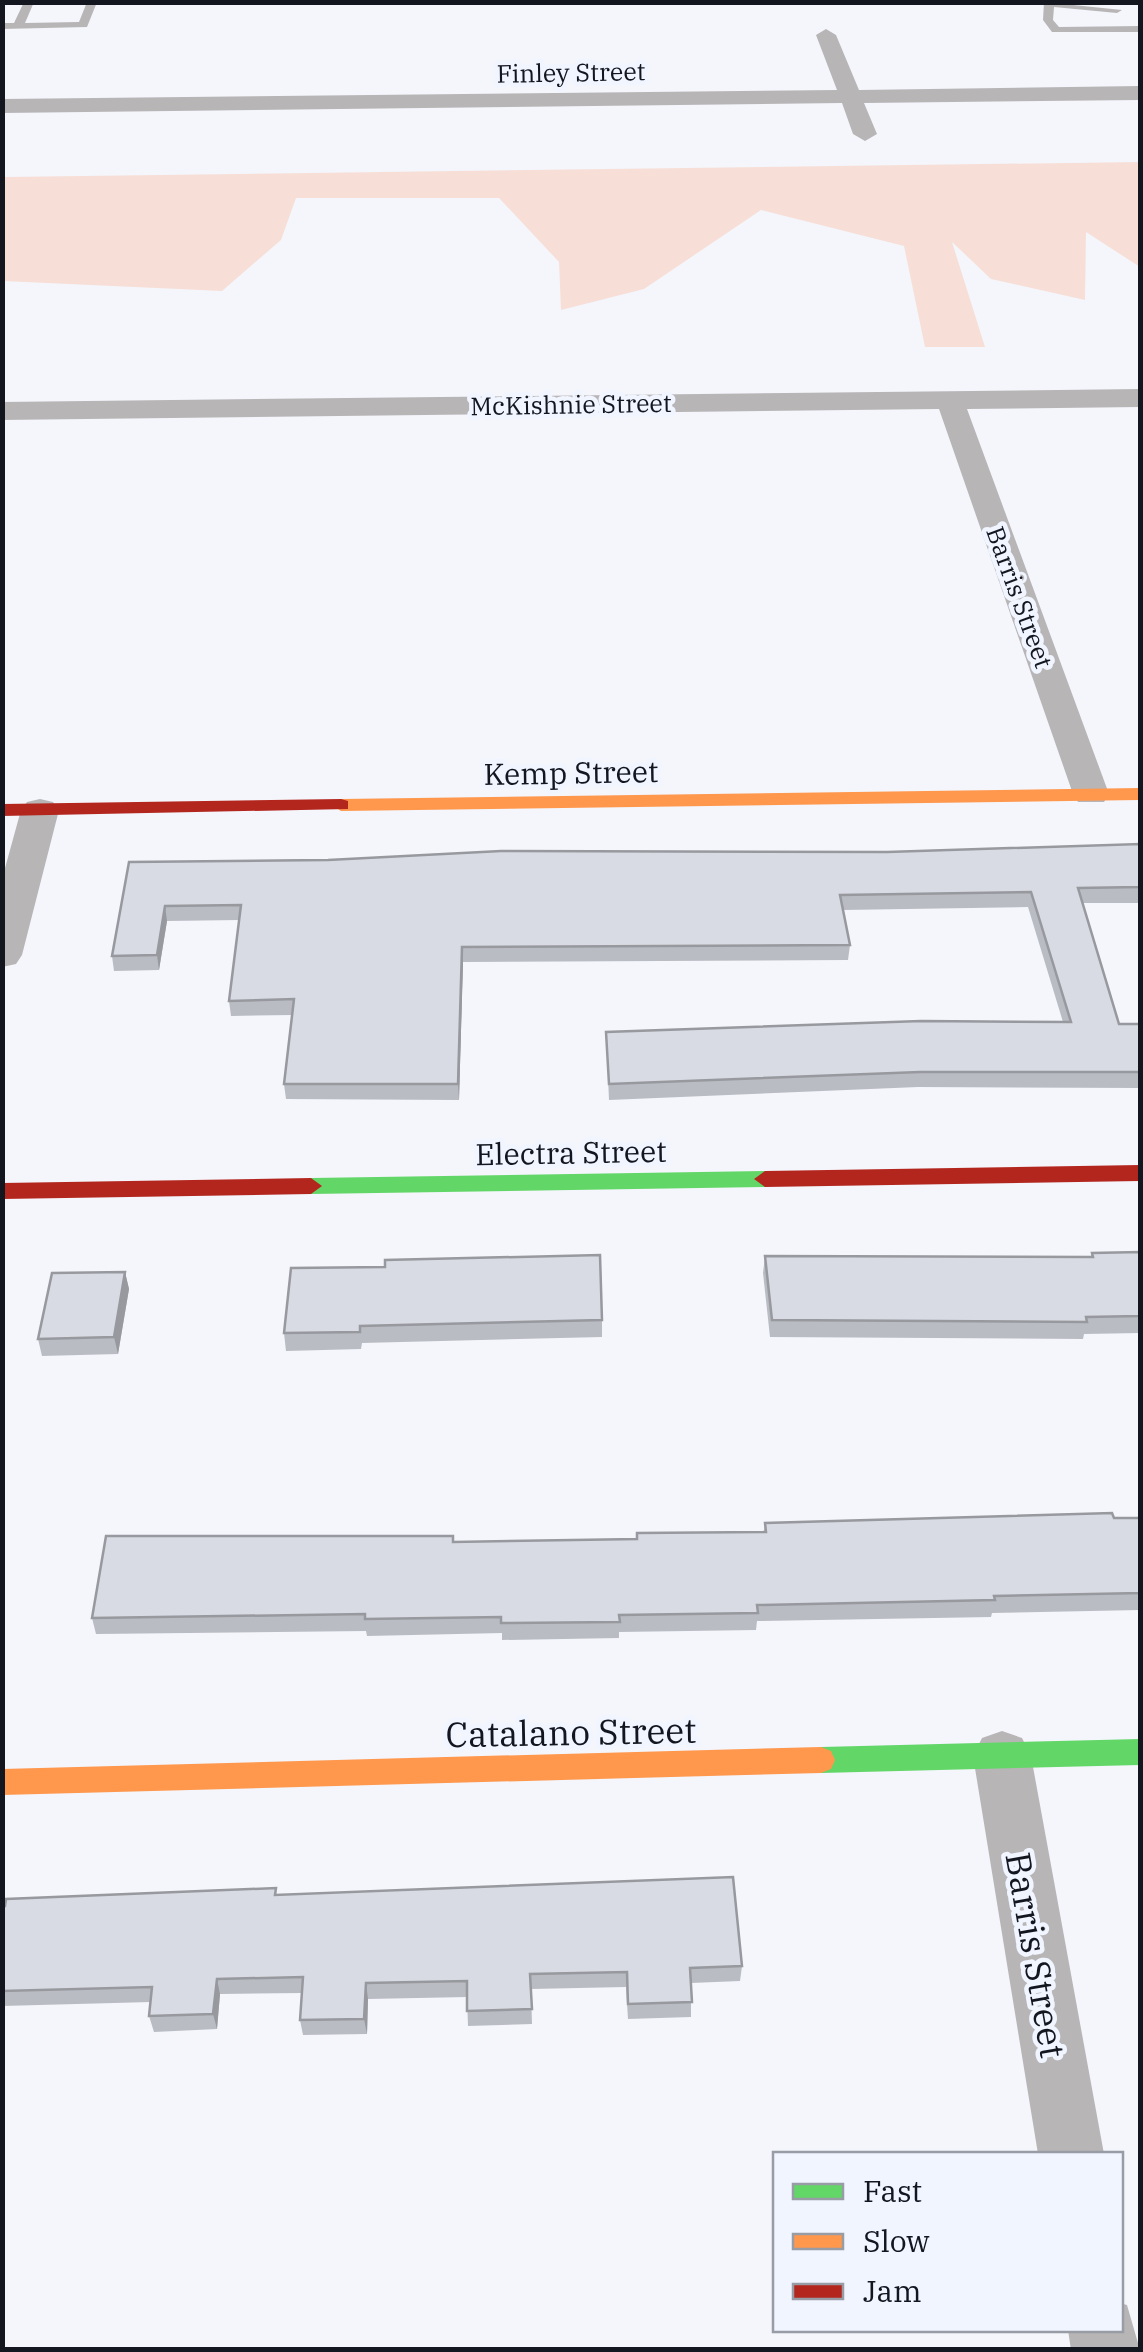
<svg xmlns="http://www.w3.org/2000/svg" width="1143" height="2352" viewBox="0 0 1143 2352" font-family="'IBM Plex Serif',serif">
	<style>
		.green { fill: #f7dfd7 }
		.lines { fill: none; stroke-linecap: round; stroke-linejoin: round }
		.lane { fill: #b8b5b6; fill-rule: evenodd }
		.street { fill: #b8b5b6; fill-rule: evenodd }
		.fast { fill: #63d668; fill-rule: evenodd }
		.slow { fill: #ff974d; fill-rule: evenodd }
		.jam { fill: #b3261e; fill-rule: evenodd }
		.wall { fill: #babcc3 }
		.shaded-wall { fill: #97999f }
		.building { fill: #d8dbe3; stroke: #97999f; stroke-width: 2.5 }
		.labels { text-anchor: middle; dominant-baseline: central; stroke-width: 9; stroke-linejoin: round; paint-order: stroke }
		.far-street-label { font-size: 25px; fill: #13161f; stroke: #f0f5ff }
		.street-label { font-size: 30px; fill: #13161f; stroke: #f0f5ff }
		.near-street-label { font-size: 35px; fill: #13161f; stroke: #f0f5ff }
	</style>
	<rect width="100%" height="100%" fill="#f4f6fc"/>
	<path class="green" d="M 1140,162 L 1140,267 L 1086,232 L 1085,300 L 991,279 L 952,242 L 985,347 L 925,347 L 904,246 L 761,210 L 644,289 L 561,310 L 559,262 L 499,198 L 296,198 L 281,240 L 222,291 L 3,281 L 3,177 Z"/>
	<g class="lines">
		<path class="lane" d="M 24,2 L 34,2 L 25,23 L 79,22 L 87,2 L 97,2 L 87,27 L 2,29 L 2,23 L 14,23 Z
			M 1044,2 L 1122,10 L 1117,13 L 1054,7 L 1053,20 L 1059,27 L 1140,26 L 1140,32 L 1052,32 L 1043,20 Z"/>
		<path class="street" d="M 826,29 L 836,35 L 859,90 L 1140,86 L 1140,100 L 864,103 L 877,134 L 865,141 L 853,134 L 842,103 L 2,113 L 2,99 L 837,90 L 816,35 Z
			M 1140,389 L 1140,407 L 967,409 L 1109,794 L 1104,802 L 1078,802 L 1073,794 L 939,409 L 2,420 L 2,402 Z
			M 40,799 L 53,802 L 59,810 L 22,955 L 16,964 L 2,967 L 2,879 L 21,810 L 27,802 Z
			M 1002,1731 L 1022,1738 L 1031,1756 L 1104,2154 L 1038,2154 L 973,1756 L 982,1738 Z
			M 1120,2303 L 1127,2305 L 1140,2350 L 1071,2350 L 1068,2330 L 1120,2330 Z"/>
		<path class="fast" d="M 765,1171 L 776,1179 L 765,1187 L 311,1194 L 300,1186 L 311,1178 Z
			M 1140,1739 L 1140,1765 L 821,1773 L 811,1769 L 807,1760 L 811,1751 L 821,1747 Z"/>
		<path class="slow" d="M 1140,788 L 1140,800 L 341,811 L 332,805 L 341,799 Z
			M 821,1747 L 831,1751 L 835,1760 L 831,1769 L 821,1773 L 2,1795 L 2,1769 Z"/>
		<path class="jam" d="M 341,799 L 348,801 L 348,809 L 2,816 L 2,804 Z
			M 1140,1165 L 1140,1181 L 765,1187 L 754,1179 L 765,1171 Z
			M 311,1178 L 322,1186 L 311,1194 L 2,1199 L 2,1183 Z"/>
	</g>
	<path class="wall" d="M 1140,844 L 1140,903 L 1082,903 L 1119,1024 L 1140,1024 L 1140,1088 L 918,1087 L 609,1100 L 606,1032 L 1063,1022 L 1028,907 L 843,910 L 850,945 L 848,960 L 463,962 L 459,1100 L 286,1099 L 284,1084 L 292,1015 L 231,1016 L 229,1001 L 239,920 L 167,921 L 159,970 L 114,971 L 112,956 L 129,862 L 887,852 Z
		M 1140,1252 L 1140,1333 L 1084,1334 L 1083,1339 L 770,1337 L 763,1273 L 765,1256 L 1091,1257 L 1092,1253 Z
		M 291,1268 L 602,1320 L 602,1337 L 362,1343 L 361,1349 L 286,1351 L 284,1333 Z
		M 125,1272 L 129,1289 L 118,1354 L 42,1356 L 38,1339 Z
		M 1140,1518 L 1140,1610 L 992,1613 L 991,1617 L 757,1621 L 756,1630 L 619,1632 L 619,1638 L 502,1640 L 502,1633 L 367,1636 L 366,1631 L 96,1634 L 92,1618 L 453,1542 L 636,1539 L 764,1532 L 765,1523 Z
		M 277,1895 L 742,1966 L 740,1981 L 691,1983 L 691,2017 L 628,2019 L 626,1987 L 531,1989 L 532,2024 L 468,2026 L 467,1997 L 368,1999 L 367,2034 L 303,2035 L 300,2020 L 302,1993 L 220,1994 L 217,2029 L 154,2032 L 149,2016 L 151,2002 L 2,2006 L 2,1906 Z"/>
	<path class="shaded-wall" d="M 165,906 L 167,921 L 159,970 L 157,955 Z
		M 462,947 L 463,962 L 459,1100 L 458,1084 Z
		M 125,1272 L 129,1289 L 118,1354 L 114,1337 Z
		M 217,1979 L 220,1994 L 217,2029 L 213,2014 Z
		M 366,1983 L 368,1999 L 367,2034 L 364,2019 Z"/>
	<path class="building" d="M 1140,844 L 1140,887 L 1078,888 L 1119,1024 L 1140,1024 L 1140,1072 L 920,1072 L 609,1084 L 606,1032 L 921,1021 L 1071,1022 L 1031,892 L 840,895 L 850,945 L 462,947 L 458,1084 L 284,1084 L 294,999 L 229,1001 L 241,905 L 165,906 L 157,955 L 112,956 L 129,862 L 328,860 L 501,851 L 887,852 Z
		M 1140,1252 L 1140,1316 L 1086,1317 L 1087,1322 L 772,1320 L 765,1256 L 1093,1257 L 1092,1253 Z
		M 600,1255 L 602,1320 L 360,1326 L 360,1332 L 284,1333 L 291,1268 L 385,1267 L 385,1260 Z
		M 125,1272 L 114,1337 L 38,1339 L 52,1273 Z
		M 1112,1513 L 1114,1518 L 1140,1518 L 1140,1593 L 994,1596 L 995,1600 L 757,1605 L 758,1613 L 619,1615 L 620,1622 L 501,1623 L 501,1617 L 365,1619 L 365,1614 L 92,1618 L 106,1536 L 453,1536 L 453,1542 L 637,1539 L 637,1533 L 766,1532 L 765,1523 Z
		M 733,1877 L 742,1966 L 690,1968 L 692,2002 L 628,2004 L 627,1972 L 530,1974 L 532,2009 L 467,2011 L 467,1981 L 366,1983 L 364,2019 L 300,2020 L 303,1977 L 217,1979 L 213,2014 L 149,2016 L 152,1987 L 2,1991 L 2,1906 L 5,1906 L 6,1899 L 276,1888 L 275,1895 Z"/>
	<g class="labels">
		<g class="far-street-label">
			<text transform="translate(571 72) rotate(-1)">Finley Street</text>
			<text transform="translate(571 404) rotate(-1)">McKishnie Street</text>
			<text transform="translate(1020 597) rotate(70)">Barris Street</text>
		</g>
		<g class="street-label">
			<text transform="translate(571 772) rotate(-1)">Kemp Street</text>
			<text transform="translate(571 1152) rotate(-1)">Electra Street</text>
		</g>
		<g class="near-street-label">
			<text transform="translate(571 1732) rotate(-1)">Catalano Street</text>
			<text transform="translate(1036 1955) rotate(80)">Barris Street</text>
		</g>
	</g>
	<rect width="1143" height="2352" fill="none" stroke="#13161f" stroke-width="10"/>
	<rect x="773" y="2152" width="350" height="180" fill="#f0f5ff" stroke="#989ca5" stroke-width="2.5"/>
	<rect x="793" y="2184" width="50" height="15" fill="#63d668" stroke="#989ca5" stroke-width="2.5"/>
	<text x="863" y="2202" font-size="30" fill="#13161f">Fast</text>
	<rect x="793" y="2234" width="50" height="15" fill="#ff974d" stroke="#989ca5" stroke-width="2.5"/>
	<text x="863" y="2252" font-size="30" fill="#13161f">Slow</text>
	<rect x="793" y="2284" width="50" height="15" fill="#b3261e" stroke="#989ca5" stroke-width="2.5"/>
	<text x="863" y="2302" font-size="30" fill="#13161f">Jam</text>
</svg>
